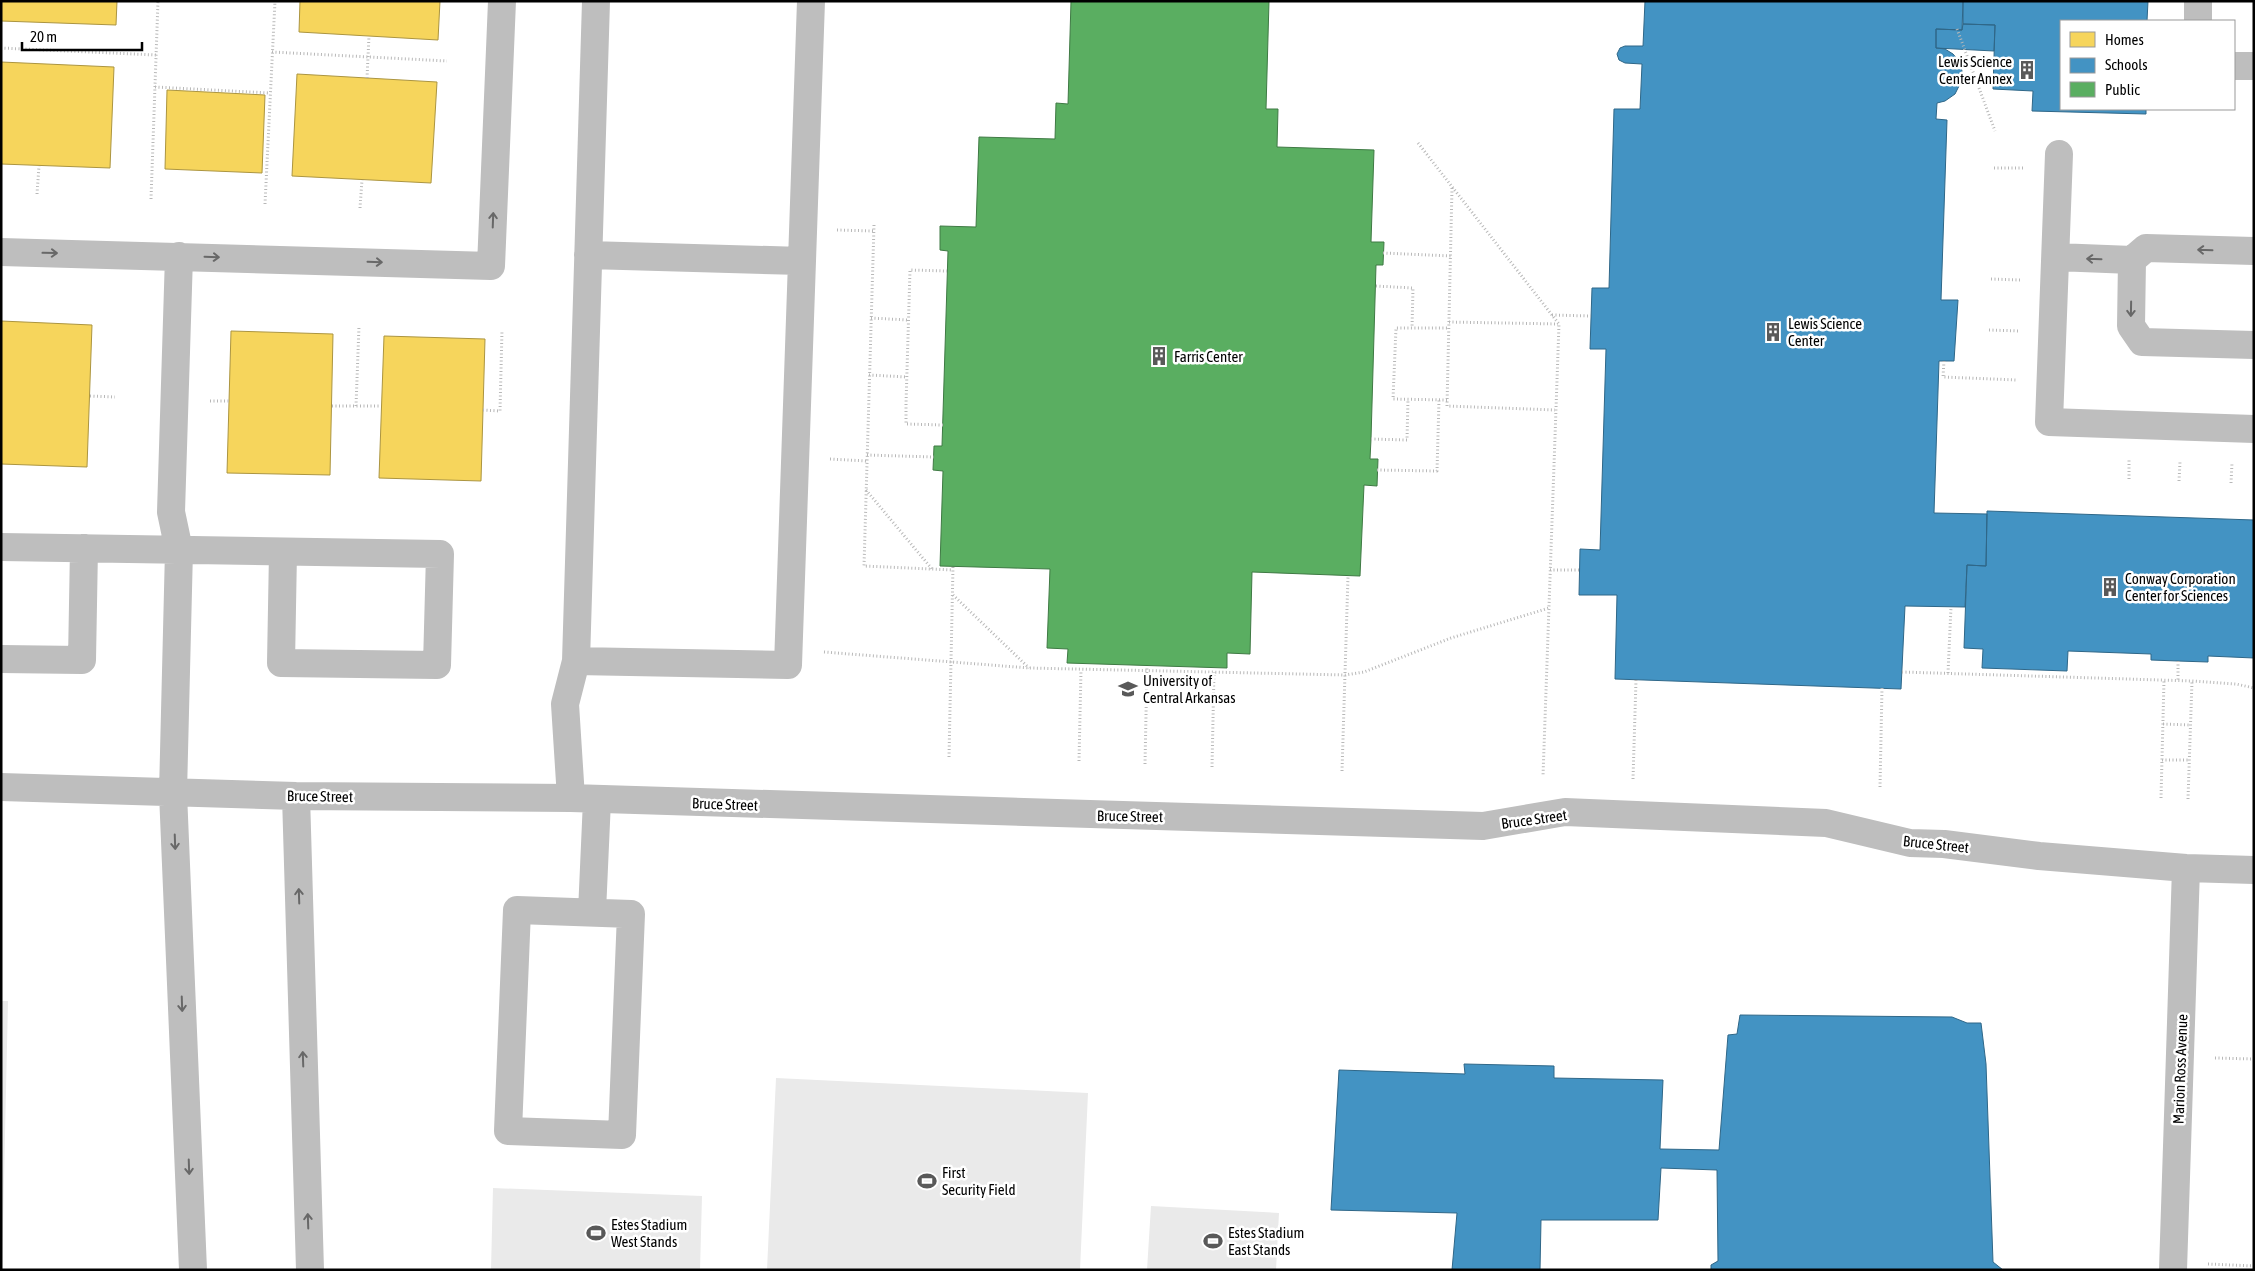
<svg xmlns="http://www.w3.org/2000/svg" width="2255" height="1271" viewBox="0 0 2255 1271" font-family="'Asap Condensed',sans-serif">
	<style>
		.green { fill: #eaeaea }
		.homes { fill: #f6d55c; stroke: #ac9540 }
		.schools { fill: #4393c3; stroke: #2f6788 }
		.public { fill: #5aae61; stroke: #3f7a44 }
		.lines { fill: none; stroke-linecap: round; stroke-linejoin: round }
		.path { stroke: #b8b8b8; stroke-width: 3; stroke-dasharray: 1 2.5; stroke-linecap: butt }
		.minor { stroke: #bebebe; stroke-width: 28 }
		.oneway { stroke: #686868 }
		.labels { text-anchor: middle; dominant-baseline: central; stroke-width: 5; stroke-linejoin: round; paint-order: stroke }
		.poi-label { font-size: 15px; fill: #000; stroke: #fff; text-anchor: start }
		.street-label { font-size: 15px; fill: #000; stroke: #fff }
	</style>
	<rect width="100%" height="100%" fill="#fff"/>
	<path class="green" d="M 1,1001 L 8,1001 L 2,1270 L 1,1270 Z
		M 776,1078 L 1088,1093 L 1080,1270 L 767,1270 Z
		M 493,1188 L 702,1196 L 700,1270 L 491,1270 Z
		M 1151,1206 L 1279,1213 L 1276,1270 L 1147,1270 Z"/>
	<path class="homes" d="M 1,1 L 117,1 L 116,25 L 1,21 Z
		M 300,1 L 440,1 L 438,40 L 299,32 Z
		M 1,62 L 114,67 L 110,168 L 1,164 Z
		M 297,74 L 437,82 L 431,183 L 292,176 Z
		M 167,90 L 265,95 L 262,173 L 165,169 Z
		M 1,321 L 92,325 L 87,467 L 1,464 Z
		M 231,331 L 333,334 L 330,475 L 227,473 Z
		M 384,336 L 485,339 L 481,481 L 379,478 Z"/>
	<path class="schools" d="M 1645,1 L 1963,1 L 1962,30 L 1936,29 L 1936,48 L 1945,49 L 1953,54 L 1959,61 L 1962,71 L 1960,84 L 1955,94 L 1945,101 L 1937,103 L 1936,119 L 1947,120 L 1941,300 L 1958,300 L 1954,361 L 1939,361 L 1934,513 L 1987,514 L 1986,566 L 1967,565 L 1965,607 L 1905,606 L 1901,689 L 1615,679 L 1617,595 L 1579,595 L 1580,549 L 1600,550 L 1606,349 L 1590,349 L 1592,288 L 1609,288 L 1614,109 L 1640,109 L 1642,64 L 1625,63 L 1619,60 L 1617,54 L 1620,48 L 1625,46 L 1643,46 Z
		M 1963,1 L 2148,1 L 2147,21 L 2061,21 L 2061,109 L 2146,109 L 2146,114 L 2032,111 L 2033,91 L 1993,89 L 1995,25 L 1963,24 Z
		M 1963,24 L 1995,25 L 1994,51 L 1936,48 L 1936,29 L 1962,30 Z
		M 1987,511 L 2254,520 L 2254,658 L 2208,656 L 2208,662 L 2178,661 L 2151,660 L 2151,654 L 2068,651 L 2067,671 L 1982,668 L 1983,649 L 1964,648 L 1967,565 L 1986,566 Z
		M 1740,1015 L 1952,1017 L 1967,1023 L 1981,1023 L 1986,1064 L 1993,1262 L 2003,1270 L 1711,1270 L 1711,1265 L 1718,1261 L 1717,1170 L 1661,1168 L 1658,1220 L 1541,1220 L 1540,1270 L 1452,1270 L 1457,1213 L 1331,1210 L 1339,1070 L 1465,1074 L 1464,1064 L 1554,1066 L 1554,1078 L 1663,1080 L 1660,1149 L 1719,1150 L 1728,1035 L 1737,1034 Z"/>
	<path class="public" d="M 1071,1 L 1269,1 L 1266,109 L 1278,109 L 1277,147 L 1374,150 L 1371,242 L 1384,242 L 1383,265 L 1376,265 L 1371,439 L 1370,459 L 1378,459 L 1377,486 L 1364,485 L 1360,576 L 1252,572 L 1250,654 L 1227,653 L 1227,668 L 1067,663 L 1068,649 L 1047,648 L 1050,569 L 940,566 L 943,471 L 933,470 L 934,446 L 942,446 L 948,251 L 940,250 L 940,226 L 976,227 L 979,137 L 1055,139 L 1056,103 L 1068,104 Z"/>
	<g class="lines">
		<path class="path" d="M 1957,29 L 1995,131
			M 1,48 L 156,55
			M 272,52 L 447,61
			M 367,78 L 369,36
			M 155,87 L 270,93
			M 1418,143 L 1559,324 L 1543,776
			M 1994,168 L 2024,168
			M 1452,188 L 1447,406 L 1555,410
			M 37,194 L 39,166
			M 151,199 L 158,1
			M 265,204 L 275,1
			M 360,208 L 362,180
			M 874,225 L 864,566 L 953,570
			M 837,230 L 873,231
			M 1383,253 L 1451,256
			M 1991,279 L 2020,280
			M 1376,286 L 1413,288 L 1412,328
			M 1552,315 L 1591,316
			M 871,318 L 908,320
			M 1449,322 L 1558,324
			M 1989,330 L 2019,331
			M 1944,361 L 1943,377 L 2017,380
			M 869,375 L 907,377
			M 90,396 L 115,397
			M 1447,400 L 1393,399 L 1396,328 L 1449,328
			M 210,401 L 230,401
			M 332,406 L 381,406
			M 356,406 L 359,326
			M 483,410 L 500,411 L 502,330
			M 943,425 L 906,424 L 906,404 L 910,270 L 947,271
			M 1371,439 L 1407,440 L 1408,399
			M 867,455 L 934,457
			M 830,459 L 866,461
			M 1377,470 L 1437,471 L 1439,400
			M 2129,479 L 2129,459
			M 2179,481 L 2180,462
			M 2231,483 L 2232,463
			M 866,490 L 932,569
			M 1550,570 L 1580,570
			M 953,595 L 1029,668
			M 824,652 L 1029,668 L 1345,675 L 1364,672 L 1451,638 L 1549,608
			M 2178,661 L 2178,681
			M 1902,672 L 2192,681 L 2236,684 L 2254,688
			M 1948,673 L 1951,607
			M 2163,724 L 2191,725
			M 949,757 L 953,566
			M 2162,760 L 2189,760
			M 1079,761 L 1081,670
			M 1145,764 L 1147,666
			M 1212,767 L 1214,672
			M 1342,771 L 1348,576
			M 1633,779 L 1636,680
			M 1880,787 L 1882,688
			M 2161,798 L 2164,680
			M 2188,799 L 2192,681
			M 2215,1058 L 2254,1059
			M 2208,1264 L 2254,1266"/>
		<path class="minor" d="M 2198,21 L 2198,1
			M 2234,66 L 2254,66
			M 2059,154 L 2049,422 L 2254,429
			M 1,252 L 491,266 L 502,1
			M 588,255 L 802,261
			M 179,256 L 171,512 L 179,550 L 173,793 L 193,1270
			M 2056,257 L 2132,260 L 2146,248 L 2254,251
			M 2132,260 L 2131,326 L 2142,342 L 2254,345
			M 1,547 L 440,554 L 437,665 L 281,663 L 283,552
			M 1,659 L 82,660 L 84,548
			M 576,661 L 788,665 L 811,1
			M 1,787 L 296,796 L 571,798 L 1483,826 L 1565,812 L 1826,823 L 1910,843 L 1944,844 L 2039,856 L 2186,868 L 2254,870
			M 296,796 L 310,1270
			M 571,798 L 565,704 L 576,661 L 596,1
			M 517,910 L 631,914 L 622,1135 L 508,1131 Z
			M 592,912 L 597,800
			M 2173,1270 L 2186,868"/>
	</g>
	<defs><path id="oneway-shaft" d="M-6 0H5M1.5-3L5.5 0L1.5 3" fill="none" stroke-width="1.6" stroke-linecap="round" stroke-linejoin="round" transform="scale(1.25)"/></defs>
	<g class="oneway">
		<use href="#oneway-shaft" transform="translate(493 220) rotate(-88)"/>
		<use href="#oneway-shaft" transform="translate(2205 250) rotate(-178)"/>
		<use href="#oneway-shaft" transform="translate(50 253) rotate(1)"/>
		<use href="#oneway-shaft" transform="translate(212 257) rotate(2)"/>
		<use href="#oneway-shaft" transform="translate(2094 259) rotate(-178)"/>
		<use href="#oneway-shaft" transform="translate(375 262) rotate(2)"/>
		<use href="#oneway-shaft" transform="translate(2131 309) rotate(91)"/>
		<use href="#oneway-shaft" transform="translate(175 842) rotate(88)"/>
		<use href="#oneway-shaft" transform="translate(299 896) rotate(-92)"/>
		<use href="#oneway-shaft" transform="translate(182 1004) rotate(88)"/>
		<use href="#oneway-shaft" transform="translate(303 1059) rotate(-92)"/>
		<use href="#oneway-shaft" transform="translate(189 1167) rotate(88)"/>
		<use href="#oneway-shaft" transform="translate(308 1221) rotate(-92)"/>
	</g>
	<defs>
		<g id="building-bare" transform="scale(1.5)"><path d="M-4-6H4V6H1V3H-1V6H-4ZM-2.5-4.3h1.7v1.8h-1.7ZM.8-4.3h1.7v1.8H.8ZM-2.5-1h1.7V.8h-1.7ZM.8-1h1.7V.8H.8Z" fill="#595959" stroke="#fff" stroke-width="2.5" paint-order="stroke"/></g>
		<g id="university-bare" transform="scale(1.5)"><path d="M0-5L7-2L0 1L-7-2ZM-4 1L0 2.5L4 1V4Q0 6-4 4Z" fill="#595959" stroke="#fff" stroke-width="2.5" paint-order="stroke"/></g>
		<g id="stadium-bare" transform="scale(1.5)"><path d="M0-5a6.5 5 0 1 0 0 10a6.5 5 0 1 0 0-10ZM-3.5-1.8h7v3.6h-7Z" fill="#595959" stroke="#fff" stroke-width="2.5" paint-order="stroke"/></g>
	</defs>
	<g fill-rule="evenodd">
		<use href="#building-bare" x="2027" y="70"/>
		<use href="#building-bare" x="1773" y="332"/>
		<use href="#building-bare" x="1159" y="356"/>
		<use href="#building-bare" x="2110" y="587"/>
		<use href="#university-bare" x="1128" y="689"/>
		<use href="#stadium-bare" x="927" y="1181"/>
		<use href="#stadium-bare" x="596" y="1233"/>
		<use href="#stadium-bare" x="1213" y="1241"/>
	</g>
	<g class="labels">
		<g class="poi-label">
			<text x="2012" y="61" text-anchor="end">Lewis Science<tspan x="2012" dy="17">Center Annex</tspan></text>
			<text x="1788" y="323">Lewis Science<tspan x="1788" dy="17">Center</tspan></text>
			<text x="1174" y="356">Farris Center</text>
			<text x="2125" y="578">Conway Corporation<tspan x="2125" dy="17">Center for Sciences</tspan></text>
			<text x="1143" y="680">University of<tspan x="1143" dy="17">Central Arkansas</tspan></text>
			<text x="942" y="1172">First<tspan x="942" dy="17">Security Field</tspan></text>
			<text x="611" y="1224">Estes Stadium<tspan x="611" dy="17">West Stands</tspan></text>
			<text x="1228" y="1232">Estes Stadium<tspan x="1228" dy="17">East Stands</tspan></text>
		</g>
		<g class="street-label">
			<text transform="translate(320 796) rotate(1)">Bruce Street</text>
			<text transform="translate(725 804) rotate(2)">Bruce Street</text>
			<text transform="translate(1130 816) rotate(1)">Bruce Street</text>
			<text transform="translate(1534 819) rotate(-8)">Bruce Street</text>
			<text transform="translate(1936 844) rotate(6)">Bruce Street</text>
			<text transform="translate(2180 1069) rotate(-88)">Marion Ross Avenue</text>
		</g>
	</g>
	<rect width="2255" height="1271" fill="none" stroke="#000000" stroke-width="5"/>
	<rect x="2060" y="20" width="175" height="90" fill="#ffffff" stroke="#999999"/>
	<rect x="2070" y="32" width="25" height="15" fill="#f6d55c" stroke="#999999"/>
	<text x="2105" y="45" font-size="15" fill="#000000">Homes</text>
	<rect x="2070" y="58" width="25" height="15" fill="#4393c3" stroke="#999999"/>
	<text x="2105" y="70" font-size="15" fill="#000000">Schools</text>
	<rect x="2070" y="82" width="25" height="15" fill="#5aae61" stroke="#999999"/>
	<text x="2105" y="95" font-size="15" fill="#000000">Public</text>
	<path d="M22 42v8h120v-8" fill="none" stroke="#000000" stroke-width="2.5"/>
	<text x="30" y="42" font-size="15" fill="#000000" stroke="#ffffff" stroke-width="4" paint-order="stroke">20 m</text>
</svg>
